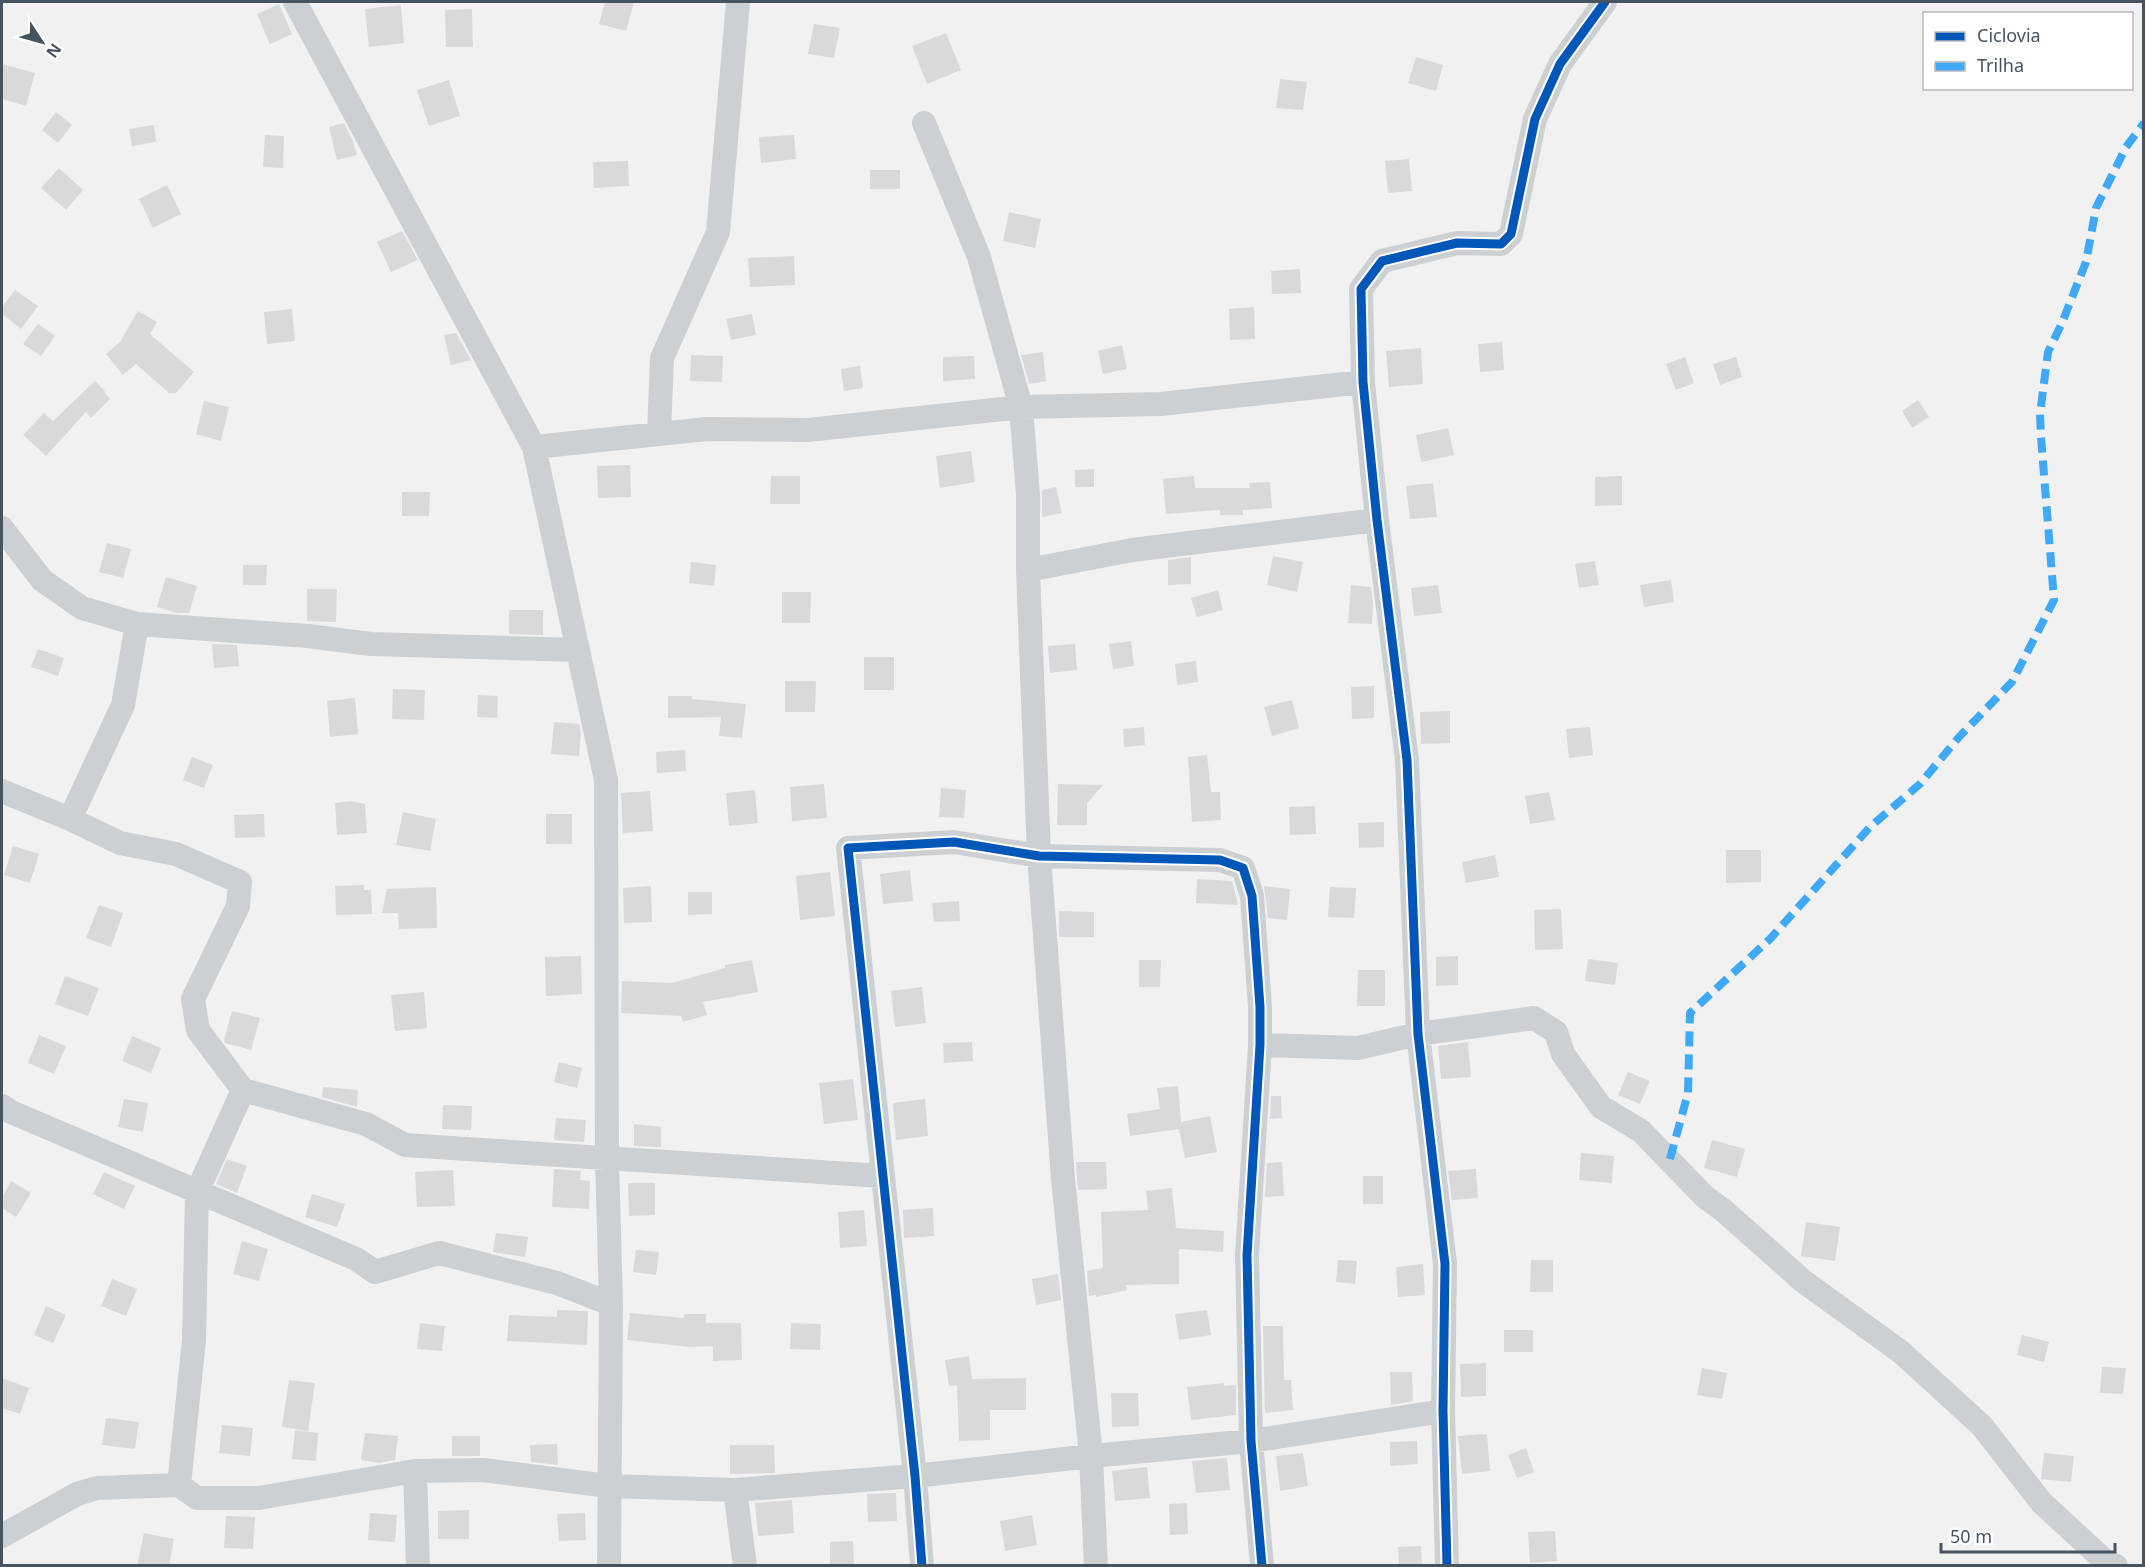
<svg xmlns="http://www.w3.org/2000/svg" width="2145" height="1567" viewBox="0 0 2145 1567" font-family="'Noto Sans',sans-serif">
	<style>
		.building { fill: #d9d9db }
		.lines { fill: none; stroke-linecap: round; stroke-linejoin: round }
		.minor { stroke: #cdd0d3; stroke-width: 24 }
		.quiet { stroke: #3fa9f5; stroke-width: 8; stroke-dasharray: 15 8; stroke-linecap: butt }
		.cycleway-casing { stroke: #fff; stroke-width: 13 }
		.cycleway { stroke: #0057b8; stroke-width: 9 }
	</style>
	<rect width="100%" height="100%" fill="#f2f1f1"/>
	<path class="building" d="M 605,2 L 634,2 L 626,31 L 599,24 Z
		M 279,4 L 292,34 L 270,44 L 257,14 Z
		M 401,5 L 404,43 L 369,47 L 365,9 Z
		M 472,9 L 473,47 L 446,47 L 445,10 Z
		M 814,24 L 840,28 L 834,58 L 808,54 Z
		M 946,33 L 961,70 L 927,84 L 912,46 Z
		M 1416,57 L 1443,65 L 1436,91 L 1408,83 Z
		M 2,64 L 35,73 L 26,106 L 2,99 Z
		M 1280,79 L 1307,82 L 1303,110 L 1276,108 Z
		M 449,80 L 460,116 L 429,126 L 417,90 Z
		M 56,112 L 72,125 L 58,143 L 42,130 Z
		M 344,123 L 353,141 L 357,155 L 337,160 L 329,127 Z
		M 154,125 L 156,142 L 132,146 L 129,129 Z
		M 265,135 L 284,136 L 283,168 L 263,167 Z
		M 794,135 L 796,159 L 761,163 L 759,137 Z
		M 1409,159 L 1412,191 L 1388,193 L 1385,161 Z
		M 628,161 L 629,186 L 594,188 L 593,162 Z
		M 59,168 L 83,190 L 66,210 L 41,188 Z
		M 870,170 L 900,170 L 900,189 L 870,189 Z
		M 167,185 L 181,214 L 153,228 L 139,199 Z
		M 1009,212 L 1041,219 L 1035,248 L 1003,241 Z
		M 402,231 L 418,260 L 391,272 L 377,242 Z
		M 794,256 L 795,285 L 750,287 L 748,258 Z
		M 1300,269 L 1301,293 L 1272,294 L 1271,271 Z
		M 15,290 L 38,306 L 21,329 L 2,314 L 2,307 Z
		M 1254,307 L 1255,339 L 1230,340 L 1229,309 Z
		M 292,309 L 295,341 L 267,344 L 264,312 Z
		M 138,311 L 157,322 L 150,334 L 194,372 L 176,393 L 169,393 L 136,364 L 123,375 L 106,354 L 122,340 L 121,340 Z
		M 752,314 L 756,335 L 731,340 L 726,319 Z
		M 38,324 L 55,336 L 41,356 L 23,344 Z
		M 456,333 L 471,360 L 451,365 L 444,335 Z
		M 1502,342 L 1504,370 L 1480,372 L 1478,344 Z
		M 1122,345 L 1127,369 L 1103,374 L 1098,351 Z
		M 1421,348 L 1423,384 L 1389,387 L 1386,351 Z
		M 1043,352 L 1046,381 L 1029,384 L 1021,355 Z
		M 691,355 L 723,356 L 722,382 L 690,381 Z
		M 974,356 L 975,379 L 943,381 L 943,357 Z
		M 1685,357 L 1694,383 L 1676,390 L 1666,364 Z
		M 1736,357 L 1742,377 L 1720,385 L 1713,364 Z
		M 860,366 L 863,388 L 844,391 L 841,369 Z
		M 95,381 L 105,391 L 104,392 L 110,399 L 91,418 L 86,412 L 46,456 L 23,435 L 44,413 L 53,421 Z
		M 1918,400 L 1929,417 L 1912,428 L 1902,411 Z
		M 204,401 L 229,407 L 221,441 L 196,434 Z
		M 1448,428 L 1454,455 L 1421,462 L 1416,435 Z
		M 971,451 L 975,482 L 940,488 L 936,456 Z
		M 630,465 L 631,497 L 598,498 L 597,466 Z
		M 1094,469 L 1094,487 L 1075,487 L 1075,470 Z
		M 771,476 L 800,476 L 800,504 L 770,504 Z
		M 1194,476 L 1195,488 L 1250,488 L 1249,483 L 1270,482 L 1272,508 L 1243,510 L 1243,515 L 1220,515 L 1220,510 L 1166,514 L 1163,479 Z
		M 1622,476 L 1622,505 L 1595,506 L 1595,477 Z
		M 1433,483 L 1437,517 L 1410,519 L 1406,486 Z
		M 1056,487 L 1062,513 L 1042,517 L 1042,490 Z
		M 402,492 L 430,492 L 429,516 L 402,516 Z
		M 107,543 L 131,549 L 123,578 L 99,572 Z
		M 1273,556 L 1303,562 L 1297,592 L 1267,585 Z
		M 1191,557 L 1191,584 L 1168,585 L 1168,560 Z
		M 1595,561 L 1599,585 L 1579,588 L 1575,564 Z
		M 691,562 L 716,565 L 714,586 L 689,583 Z
		M 243,565 L 267,565 L 266,585 L 243,585 Z
		M 166,577 L 197,586 L 189,613 L 177,613 L 157,607 Z
		M 1671,580 L 1674,602 L 1644,607 L 1640,585 Z
		M 1351,585 L 1371,587 L 1373,604 L 1372,624 L 1348,623 Z
		M 1438,585 L 1442,613 L 1414,616 L 1411,588 Z
		M 307,589 L 337,589 L 336,622 L 307,621 Z
		M 1218,590 L 1223,610 L 1197,617 L 1191,598 Z
		M 782,592 L 811,592 L 810,623 L 782,623 Z
		M 509,610 L 543,610 L 543,635 L 509,634 Z
		M 1131,641 L 1134,666 L 1113,669 L 1109,644 Z
		M 212,644 L 237,645 L 239,666 L 214,668 Z
		M 1075,644 L 1077,670 L 1050,673 L 1048,646 Z
		M 38,649 L 64,658 L 58,676 L 31,667 Z
		M 864,657 L 894,657 L 894,690 L 864,690 Z
		M 1196,661 L 1198,682 L 1177,685 L 1175,664 Z
		M 785,681 L 816,681 L 815,712 L 785,712 Z
		M 1374,686 L 1374,718 L 1352,719 L 1351,687 Z
		M 393,689 L 425,690 L 424,720 L 392,719 Z
		M 478,695 L 498,696 L 497,718 L 477,717 Z
		M 668,696 L 692,696 L 692,699 L 746,704 L 742,738 L 719,736 L 721,717 L 668,718 Z
		M 355,698 L 358,734 L 330,737 L 327,701 Z
		M 1292,700 L 1299,728 L 1272,736 L 1264,707 Z
		M 1450,711 L 1450,743 L 1421,744 L 1420,712 Z
		M 554,722 L 579,724 L 581,732 L 579,756 L 551,754 Z
		M 1144,727 L 1145,745 L 1124,747 L 1123,729 Z
		M 1590,727 L 1593,755 L 1569,758 L 1566,729 Z
		M 685,750 L 686,771 L 657,773 L 656,752 Z
		M 1207,755 L 1211,792 L 1220,792 L 1221,820 L 1192,822 L 1188,757 Z
		M 192,757 L 213,765 L 204,788 L 183,780 Z
		M 824,784 L 827,818 L 792,821 L 790,787 Z
		M 1058,784 L 1103,785 L 1087,803 L 1087,825 L 1057,825 Z
		M 941,788 L 966,790 L 964,818 L 939,817 Z
		M 755,790 L 758,823 L 729,826 L 726,793 Z
		M 650,791 L 653,831 L 623,833 L 621,793 Z
		M 1549,792 L 1555,820 L 1530,824 L 1525,796 Z
		M 351,801 L 365,804 L 367,833 L 337,835 L 335,803 Z
		M 1315,806 L 1316,834 L 1290,835 L 1289,807 Z
		M 403,812 L 436,819 L 430,851 L 396,845 Z
		M 264,814 L 265,837 L 235,838 L 234,815 Z
		M 546,814 L 572,814 L 572,844 L 546,844 Z
		M 1384,822 L 1384,847 L 1359,848 L 1358,823 Z
		M 13,846 L 39,854 L 30,883 L 4,875 Z
		M 1726,850 L 1761,850 L 1761,882 L 1726,883 Z
		M 1495,855 L 1499,877 L 1466,883 L 1462,862 Z
		M 910,870 L 913,901 L 883,904 L 880,874 Z
		M 830,872 L 835,916 L 800,920 L 796,876 Z
		M 1197,879 L 1232,881 L 1238,905 L 1196,903 Z
		M 364,885 L 364,890 L 371,890 L 372,914 L 336,915 L 335,886 Z
		M 651,886 L 652,922 L 624,923 L 623,888 Z
		M 1264,886 L 1290,889 L 1287,920 L 1268,918 Z
		M 436,887 L 437,928 L 399,929 L 398,913 L 382,913 L 387,889 Z
		M 1330,887 L 1356,888 L 1354,918 L 1328,917 Z
		M 688,892 L 712,892 L 712,914 L 688,915 Z
		M 959,901 L 960,921 L 934,922 L 932,903 Z
		M 99,905 L 123,913 L 111,947 L 86,938 Z
		M 1561,909 L 1563,949 L 1535,950 L 1534,910 Z
		M 1059,911 L 1094,912 L 1094,937 L 1059,937 Z
		M 581,956 L 582,994 L 546,996 L 545,957 Z
		M 1458,956 L 1458,985 L 1436,986 L 1436,957 Z
		M 1588,959 L 1618,963 L 1615,985 L 1585,981 Z
		M 752,960 L 758,992 L 703,1002 L 707,1015 L 683,1022 L 681,1016 L 621,1013 L 622,981 L 672,983 L 725,968 L 725,965 Z
		M 1139,960 L 1161,960 L 1160,987 L 1139,987 Z
		M 1358,970 L 1385,970 L 1385,1006 L 1357,1006 Z
		M 65,976 L 99,988 L 88,1016 L 55,1004 Z
		M 922,987 L 926,1023 L 895,1027 L 891,991 Z
		M 424,992 L 427,1028 L 395,1031 L 391,995 Z
		M 232,1011 L 260,1018 L 251,1050 L 225,1043 L 224,1040 Z
		M 39,1035 L 66,1046 L 54,1074 L 28,1063 Z
		M 132,1036 L 161,1048 L 151,1073 L 122,1061 Z
		M 972,1042 L 973,1061 L 944,1063 L 943,1043 Z
		M 1468,1042 L 1471,1077 L 1441,1079 L 1438,1046 Z
		M 559,1062 L 582,1068 L 577,1088 L 554,1082 Z
		M 1628,1072 L 1650,1081 L 1640,1104 L 1618,1095 Z
		M 853,1079 L 858,1120 L 824,1124 L 819,1083 Z
		M 1178,1086 L 1181,1122 L 1210,1116 L 1217,1152 L 1185,1158 L 1179,1129 L 1130,1136 L 1127,1114 L 1160,1109 L 1157,1088 Z
		M 323,1087 L 358,1090 L 357,1107 L 322,1097 Z
		M 1271,1096 L 1281,1096 L 1282,1118 L 1270,1119 Z
		M 124,1099 L 148,1103 L 143,1132 L 118,1127 Z
		M 925,1099 L 928,1136 L 896,1140 L 893,1103 Z
		M 443,1105 L 472,1106 L 471,1130 L 442,1129 Z
		M 556,1118 L 586,1120 L 584,1142 L 554,1140 Z
		M 634,1124 L 661,1127 L 661,1147 L 634,1146 Z
		M 1712,1140 L 1745,1149 L 1737,1177 L 1704,1168 Z
		M 1581,1153 L 1614,1156 L 1612,1183 L 1579,1180 Z
		M 227,1159 L 247,1166 L 237,1193 L 216,1184 Z
		M 1076,1162 L 1106,1162 L 1107,1189 L 1078,1190 Z
		M 1282,1162 L 1284,1196 L 1265,1197 L 1267,1163 Z
		M 554,1169 L 581,1171 L 580,1180 L 590,1181 L 589,1209 L 552,1207 Z
		M 1476,1169 L 1478,1198 L 1452,1200 L 1448,1171 Z
		M 453,1170 L 455,1206 L 417,1207 L 415,1172 Z
		M 104,1172 L 135,1186 L 124,1209 L 93,1194 Z
		M 1363,1176 L 1383,1176 L 1383,1204 L 1363,1204 Z
		M 11,1181 L 31,1193 L 16,1217 L 2,1208 L 2,1198 Z
		M 628,1183 L 655,1183 L 655,1215 L 629,1216 Z
		M 1172,1188 L 1176,1228 L 1224,1231 L 1223,1252 L 1179,1249 L 1179,1284 L 1126,1285 L 1127,1290 L 1096,1297 L 1096,1295 L 1089,1296 L 1087,1271 L 1103,1268 L 1101,1212 L 1148,1210 L 1146,1191 Z
		M 312,1194 L 345,1204 L 337,1227 L 305,1217 Z
		M 933,1208 L 934,1236 L 904,1238 L 903,1210 Z
		M 864,1210 L 867,1246 L 840,1248 L 838,1212 Z
		M 1806,1222 L 1840,1227 L 1835,1261 L 1801,1256 Z
		M 496,1233 L 528,1237 L 525,1257 L 493,1252 Z
		M 242,1241 L 268,1249 L 259,1281 L 233,1274 Z
		M 636,1250 L 659,1252 L 656,1275 L 633,1272 Z
		M 1338,1260 L 1357,1261 L 1355,1284 L 1336,1282 Z
		M 1531,1260 L 1553,1260 L 1553,1292 L 1530,1292 Z
		M 1423,1264 L 1425,1295 L 1398,1297 L 1396,1267 Z
		M 1058,1274 L 1061,1300 L 1036,1305 L 1032,1279 Z
		M 112,1279 L 137,1289 L 126,1316 L 101,1306 Z
		M 46,1306 L 66,1315 L 53,1343 L 34,1335 Z
		M 557,1310 L 588,1311 L 587,1345 L 507,1341 L 509,1315 L 557,1317 Z
		M 1207,1310 L 1211,1335 L 1179,1340 L 1175,1314 Z
		M 630,1313 L 684,1318 L 684,1314 L 706,1314 L 706,1323 L 741,1323 L 742,1360 L 713,1361 L 713,1346 L 689,1347 L 627,1340 Z
		M 420,1323 L 445,1326 L 442,1351 L 417,1349 Z
		M 791,1323 L 821,1324 L 820,1350 L 790,1349 Z
		M 1263,1326 L 1283,1326 L 1284,1380 L 1291,1380 L 1293,1410 L 1265,1413 Z
		M 1504,1330 L 1533,1330 L 1533,1352 L 1504,1352 Z
		M 2022,1335 L 2049,1342 L 2044,1362 L 2017,1355 Z
		M 969,1356 L 972,1379 L 1026,1378 L 1026,1410 L 990,1410 L 990,1440 L 959,1441 L 957,1385 L 949,1386 L 945,1360 Z
		M 1486,1363 L 1486,1396 L 1461,1397 L 1460,1364 Z
		M 2102,1367 L 2126,1368 L 2123,1394 L 2100,1393 Z
		M 1702,1368 L 1727,1373 L 1722,1399 L 1697,1395 Z
		M 1390,1372 L 1412,1372 L 1413,1401 L 1391,1405 Z
		M 2,1378 L 29,1388 L 20,1414 L 2,1408 Z
		M 289,1380 L 315,1383 L 308,1431 L 282,1427 Z
		M 1224,1383 L 1224,1386 L 1236,1385 L 1236,1415 L 1191,1420 L 1187,1387 Z
		M 1111,1393 L 1138,1393 L 1139,1426 L 1112,1427 Z
		M 106,1418 L 139,1422 L 135,1449 L 102,1445 Z
		M 222,1425 L 253,1428 L 250,1456 L 219,1453 Z
		M 295,1430 L 318,1433 L 316,1461 L 292,1459 Z
		M 365,1433 L 398,1436 L 395,1460 L 379,1463 L 361,1460 Z
		M 1487,1434 L 1490,1471 L 1462,1474 L 1458,1436 Z
		M 452,1436 L 480,1436 L 480,1456 L 452,1456 Z
		M 1417,1441 L 1418,1464 L 1390,1466 L 1390,1442 Z
		M 557,1444 L 558,1465 L 531,1462 L 530,1445 Z
		M 730,1445 L 774,1445 L 775,1473 L 730,1474 Z
		M 1526,1448 L 1534,1472 L 1517,1478 L 1508,1455 Z
		M 1303,1453 L 1308,1486 L 1280,1491 L 1276,1456 Z
		M 2044,1453 L 2074,1456 L 2071,1482 L 2041,1479 Z
		M 1227,1458 L 1230,1490 L 1196,1493 L 1192,1461 Z
		M 1147,1467 L 1150,1498 L 1115,1501 L 1112,1471 Z
		M 896,1493 L 897,1521 L 868,1522 L 867,1494 Z
		M 792,1500 L 794,1533 L 758,1536 L 755,1503 Z
		M 1187,1503 L 1188,1534 L 1170,1535 L 1169,1504 Z
		M 469,1510 L 469,1539 L 438,1539 L 438,1511 Z
		M 370,1513 L 397,1515 L 395,1542 L 368,1540 Z
		M 585,1513 L 586,1540 L 559,1541 L 557,1514 Z
		M 1032,1515 L 1037,1545 L 1005,1551 L 1000,1521 Z
		M 226,1516 L 255,1517 L 253,1549 L 224,1548 Z
		M 1555,1531 L 1557,1561 L 1530,1563 L 1528,1532 Z
		M 144,1533 L 174,1539 L 169,1566 L 137,1566 Z
		M 853,1541 L 854,1564 L 830,1565 L 830,1542 Z
		M 1421,1546 L 1422,1566 L 1399,1566 L 1398,1547 Z"/>
	<g class="lines">
		<path class="minor" d="M 295,2 L 534,447 L 606,780 L 607,1159 L 611,1304 L 609,1566
			M 924,123 L 979,257 L 1021,407 L 1028,495 L 1028,570 L 1039,856 L 1063,1179 L 1091,1456 L 1096,1566
			M 659,434 L 662,358 L 718,232 L 738,2
			M 534,447 L 707,429 L 808,430 L 1021,407 L 1161,404 L 1363,382
			M 2,528 L 42,580 L 82,608 L 137,624 L 308,636 L 371,644 L 578,650
			M 1028,570 L 1132,550 L 1377,520
			M 2,791 L 70,819 L 120,843 L 176,854 L 240,882 L 238,906 L 193,999 L 198,1030 L 243,1090 L 366,1124 L 405,1145 L 882,1176
			M 70,819 L 123,705 L 137,624
			M 1260,1045 L 1358,1048 L 1418,1034 L 1534,1018 L 1556,1032 L 1563,1054 L 1601,1107 L 1641,1131 L 1705,1197 L 1723,1210 L 1803,1281 L 1901,1352 L 1982,1426 L 2041,1502 L 2105,1561 L 2116,1566
			M 2,1106 L 11,1112 L 356,1259 L 375,1272 L 439,1253 L 557,1283 L 611,1304
			M 415,1471 L 418,1566
			M 179,1485 L 194,1340 L 197,1192 L 243,1090
			M 735,1490 L 745,1566
			M 2,1536 L 77,1494 L 97,1488 L 179,1485 L 197,1498 L 259,1498 L 415,1471 L 483,1470 L 608,1486 L 735,1490 L 915,1476 L 1091,1456 L 1251,1441 L 1443,1411
			M 922,1566 L 915,1476 L 848,848 L 954,842 L 1039,856 L 1220,860 L 1243,868 L 1252,896 L 1260,1007 L 1260,1045 L 1247,1255 L 1251,1441 L 1262,1566
			M 1447,1566 L 1443,1411 L 1445,1264 L 1418,1034 L 1407,760 L 1377,520 L 1363,382 L 1361,289 L 1382,261 L 1457,243 L 1501,244 L 1511,234 L 1535,119 L 1560,64 L 1605,2"/>
		<path class="quiet" d="M 1670,1159 L 1688,1093 L 1690,1013 L 1770,939 L 1870,827 L 1920,784 L 1959,737 L 2012,682 L 2054,600 L 2041,437 L 2040,414 L 2048,352 L 2062,323 L 2086,262 L 2096,208 L 2126,147 L 2144,123"/>
		<g class="cycleway-casing">
			<path id="cycleway" d="M 922,1566 L 915,1476 L 848,848 L 954,842 L 1039,856 L 1220,860 L 1243,868 L 1252,896 L 1260,1007 L 1260,1045 L 1247,1255 L 1251,1441 L 1262,1566
				M 1447,1566 L 1443,1411 L 1445,1264 L 1418,1034 L 1407,760 L 1377,520 L 1363,382 L 1361,289 L 1382,261 L 1457,243 L 1501,244 L 1511,234 L 1535,119 L 1560,64 L 1605,2"/>
		</g>
		<use href="#cycleway" class="cycleway"/>
	</g>
	<rect width="2145" height="1567" fill="none" stroke="#465360" stroke-width="6"/>
	<rect x="1923" y="12" width="210" height="78" fill="#ffffff" stroke="#b5babf" stroke-width="1.5"/>
	<rect x="1935" y="32" width="30" height="9" fill="#0057b8" stroke="#b5babf" stroke-width="1.5"/>
	<text x="1977" y="42" font-size="18" fill="#465360">Ciclovia</text>
	<rect x="1935" y="62" width="30" height="9" fill="#3fa9f5" stroke="#b5babf" stroke-width="1.5"/>
	<text x="1977" y="72" font-size="18" fill="#465360">Trilha</text>
	<g transform="translate(42 42) rotate(126)" stroke="#ffffff" stroke-width="4.5" paint-order="stroke">
	<path d="M0-4.5L10 22L0 15L-10 22Z" fill="#465360"/>
	<text y="-9" font-size="16" font-weight="bold" text-anchor="middle" fill="#465360">N</text>
	</g>
	<path d="M1941 1543v9h174v-9" fill="none" stroke="#465360" stroke-width="3"/>
	<text x="1950" y="1543" font-size="18" fill="#465360" stroke="#ffffff" stroke-width="4.5" paint-order="stroke">50 m</text>
</svg>
